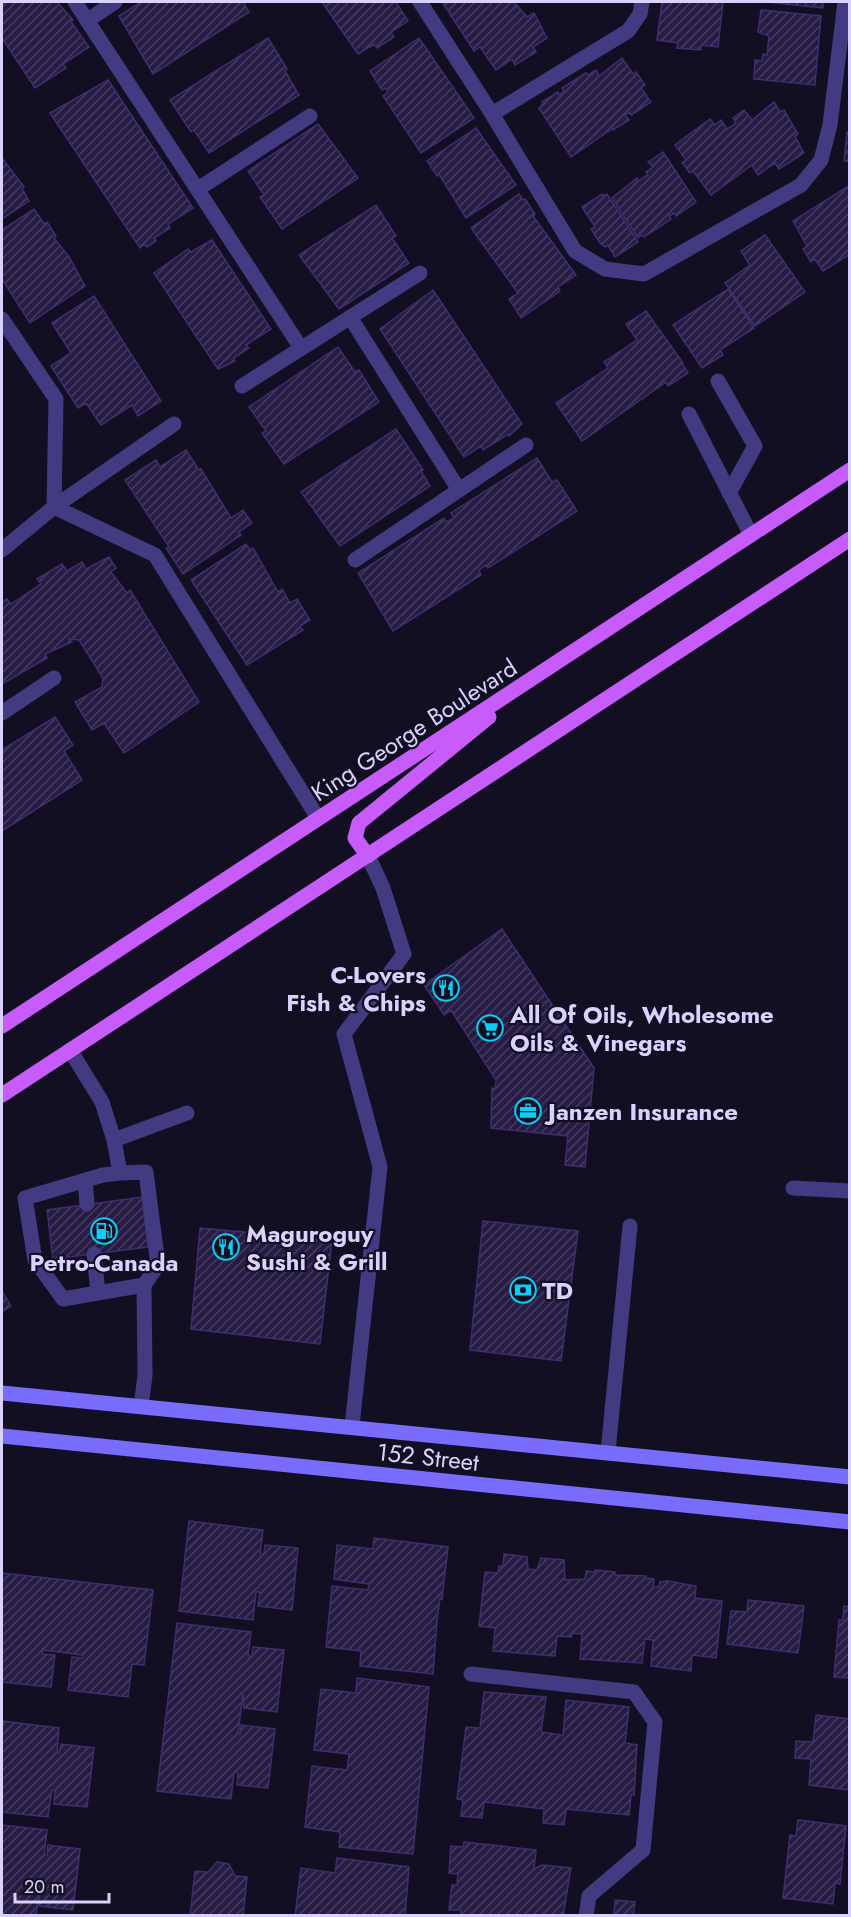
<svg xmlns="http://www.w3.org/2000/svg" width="851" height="1917" viewBox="0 0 851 1917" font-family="Jost,sans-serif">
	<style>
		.building { fill: url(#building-hatch); stroke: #3e2e6f; stroke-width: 1.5 }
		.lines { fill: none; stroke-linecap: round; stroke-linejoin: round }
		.service { stroke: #423b81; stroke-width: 15 }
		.secondary { stroke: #776cfb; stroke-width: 15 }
		.primary { stroke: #c85cfa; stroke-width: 15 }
		.labels { text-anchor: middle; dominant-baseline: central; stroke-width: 4.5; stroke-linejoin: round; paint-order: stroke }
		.street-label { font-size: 24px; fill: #d9d2fe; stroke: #130f23 }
		.poi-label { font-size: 24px; font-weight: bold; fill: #d9d2fe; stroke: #130f23; text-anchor: start }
	</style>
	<defs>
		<pattern id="building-hatch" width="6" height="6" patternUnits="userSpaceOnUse" patternTransform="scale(1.5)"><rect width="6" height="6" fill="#261b43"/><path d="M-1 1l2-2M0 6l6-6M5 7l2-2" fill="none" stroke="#453b5f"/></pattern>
	</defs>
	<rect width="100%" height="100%" fill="#130f23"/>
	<path class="building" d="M 2,2 L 57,2 L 73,20 L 71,22 L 89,47 L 63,64 L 66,68 L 35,88 L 2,38 Z
		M 141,2 L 243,2 L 249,12 L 153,74 L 119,16 Z
		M 322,2 L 396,2 L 408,21 L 391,32 L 394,37 L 377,48 L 374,44 L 358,54 Z
		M 442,2 L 514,2 L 527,17 L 534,13 L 547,38 L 533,47 L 536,52 L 515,65 L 512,59 L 496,70 L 480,47 L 474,51 Z
		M 662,2 L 723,2 L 718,47 L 701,45 L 701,50 L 677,48 L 678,43 L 657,40 Z
		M 765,2 L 823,2 L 823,8 Z
		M 761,10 L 821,16 L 815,85 L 754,79 L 755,60 L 762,61 L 763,54 L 767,55 L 769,36 L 758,32 Z
		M 268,38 L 287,69 L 285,71 L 299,95 L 209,153 L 194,130 L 191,132 L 170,100 Z
		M 419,38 L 474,118 L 421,153 L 383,96 L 388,92 L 386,88 L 382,90 L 370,71 Z
		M 622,58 L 633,74 L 636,72 L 645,85 L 641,88 L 651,102 L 631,115 L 630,112 L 625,115 L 629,120 L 613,130 L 613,128 L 571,157 L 539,108 L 543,104 L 542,102 L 558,92 L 559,95 L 564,91 L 562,88 L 586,73 L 588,75 L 596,70 L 599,76 Z
		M 108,80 L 193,208 L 168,224 L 170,228 L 154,238 L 156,241 L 147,247 L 145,244 L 140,248 L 50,113 Z
		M 774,102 L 780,112 L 784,110 L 798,134 L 795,136 L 804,153 L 779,169 L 775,163 L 758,175 L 752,165 L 711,195 L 693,171 L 690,173 L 682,163 L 686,160 L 675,145 L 710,119 L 715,125 L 721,120 L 727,129 L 736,123 L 733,118 L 744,110 L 752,120 Z
		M 318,124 L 358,178 L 282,229 L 260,197 L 264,195 L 248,171 Z
		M 476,128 L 516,185 L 466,218 L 439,174 L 437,176 L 427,161 Z
		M 847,132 L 850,132 L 850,162 L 844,161 Z
		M 663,152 L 696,202 L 676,216 L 674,213 L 669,216 L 671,219 L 644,237 L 641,235 L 638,238 L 612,198 L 637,178 L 638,181 L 648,175 L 646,172 L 653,167 L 648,162 Z
		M 2,158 L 24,187 L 22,189 L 29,201 L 2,219 Z
		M 850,185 L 850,254 L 823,271 L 815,259 L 811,262 L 803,249 L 807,246 L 793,221 Z
		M 519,194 L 523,200 L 525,199 L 535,214 L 533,216 L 576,275 L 558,287 L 560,291 L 521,318 L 509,299 L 518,293 L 471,228 Z
		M 602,194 L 603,196 L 607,194 L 638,242 L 615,257 L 608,245 L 605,247 L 600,243 L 591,229 L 595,227 L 582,207 Z
		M 376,205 L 396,236 L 392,238 L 409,263 L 339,309 L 299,255 Z
		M 34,209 L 44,224 L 47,222 L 56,236 L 54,238 L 69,257 L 85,286 L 30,323 L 2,279 L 2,230 Z
		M 765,235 L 805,292 L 755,326 L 725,283 L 750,265 L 741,251 Z
		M 212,240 L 271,329 L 246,345 L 249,348 L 234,358 L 235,361 L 218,369 L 154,273 L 188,249 L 191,252 Z
		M 728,289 L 754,328 L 720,350 L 723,355 L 702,368 L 673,325 Z
		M 433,290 L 522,424 L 509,436 L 508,434 L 483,450 L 481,446 L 464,457 L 380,329 Z
		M 94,296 L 161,401 L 138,416 L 132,405 L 101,425 L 86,403 L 78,408 L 51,366 L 71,353 L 52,323 Z
		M 646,311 L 683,363 L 682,364 L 688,373 L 668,386 L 666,382 L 582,441 L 556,403 L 608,368 L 604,362 L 637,340 L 626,324 Z
		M 338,347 L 355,372 L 359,370 L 379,402 L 284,464 L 262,433 L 266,431 L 249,407 Z
		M 396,429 L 423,470 L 421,471 L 430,486 L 340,546 L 301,492 Z
		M 186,450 L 199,470 L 201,469 L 231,518 L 243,510 L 252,523 L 239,532 L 241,535 L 183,574 L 166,548 L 169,547 L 125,480 L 156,460 L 160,467 Z
		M 537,458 L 552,482 L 557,480 L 577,511 L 488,568 L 486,565 L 479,570 L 481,575 L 393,631 L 358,573 L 444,518 L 446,522 L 454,518 L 451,513 Z
		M 246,544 L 250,550 L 253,548 L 278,592 L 282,589 L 290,603 L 297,599 L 310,620 L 300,626 L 303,630 L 247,665 L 191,580 Z
		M 109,557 L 116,568 L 111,572 L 127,593 L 130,590 L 199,702 L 124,753 L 104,723 L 92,730 L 75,702 L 102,687 L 103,678 L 79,640 L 69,639 L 72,642 L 45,654 L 47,658 L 2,684 L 2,602 L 7,599 L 11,604 L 41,584 L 37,579 L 62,564 L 67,571 L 82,562 L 86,569 Z
		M 55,717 L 73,745 L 64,751 L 82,780 L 2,831 L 2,750 Z
		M 502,929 L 594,1068 L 585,1167 L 565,1165 L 568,1136 L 491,1128 L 492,1088 L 495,1089 L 496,1080 L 451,1010 L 444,1015 L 424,985 Z
		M 142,1197 L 148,1247 L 53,1259 L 47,1210 Z
		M 483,1221 L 578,1231 L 561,1361 L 470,1350 Z
		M 200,1228 L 332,1240 L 320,1344 L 191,1329 Z
		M 2,1291 L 11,1306 L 2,1312 Z
		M 189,1521 L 263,1530 L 260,1554 L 264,1554 L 265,1545 L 298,1548 L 292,1610 L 258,1606 L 260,1592 L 256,1592 L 253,1620 L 179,1611 Z
		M 374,1538 L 448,1547 L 442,1599 L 440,1598 L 437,1621 L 433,1674 L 360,1666 L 361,1651 L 326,1647 L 332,1586 L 368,1590 L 369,1584 L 334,1579 L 337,1545 L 373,1549 Z
		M 504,1554 L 527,1557 L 528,1569 L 537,1570 L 541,1558 L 564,1560 L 565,1580 L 585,1579 L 586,1571 L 595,1572 L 595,1570 L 615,1572 L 615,1575 L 646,1576 L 645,1578 L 654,1579 L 653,1587 L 659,1587 L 660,1582 L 668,1581 L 696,1586 L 695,1598 L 722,1601 L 716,1658 L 692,1655 L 691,1671 L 651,1666 L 653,1640 L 645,1639 L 642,1663 L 580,1659 L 582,1634 L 572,1633 L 571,1637 L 557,1636 L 555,1656 L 493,1651 L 495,1628 L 479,1626 L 485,1572 L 498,1573 L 499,1566 L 503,1566 Z
		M 2,1573 L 153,1590 L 144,1665 L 132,1664 L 128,1697 L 68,1690 L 72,1657 L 82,1658 L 83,1655 L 43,1650 L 42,1654 L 55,1655 L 51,1687 L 2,1682 Z
		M 748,1600 L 804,1606 L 798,1653 L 727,1644 L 731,1611 L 747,1612 Z
		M 844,1606 L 850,1607 L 850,1678 L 834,1677 L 839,1620 L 843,1620 Z
		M 177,1623 L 251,1632 L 248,1656 L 252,1656 L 253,1647 L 284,1650 L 277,1712 L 244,1708 L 243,1694 L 238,1734 L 240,1734 L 241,1725 L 275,1729 L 268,1788 L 237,1785 L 238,1773 L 234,1772 L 231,1799 L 157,1791 Z
		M 357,1678 L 429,1687 L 413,1854 L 339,1847 L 340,1832 L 305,1827 L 312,1766 L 347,1770 L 349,1754 L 314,1750 L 321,1689 L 356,1693 Z
		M 484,1692 L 546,1697 L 541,1732 L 563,1735 L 566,1700 L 629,1707 L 625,1743 L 637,1745 L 634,1795 L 631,1795 L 629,1815 L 566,1809 L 564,1825 L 543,1823 L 544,1809 L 484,1802 L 482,1818 L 461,1816 L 463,1800 L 457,1799 L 466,1727 L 480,1728 Z
		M 816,1715 L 850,1719 L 849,1790 L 809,1785 L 811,1759 L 795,1758 L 796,1741 L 813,1742 Z
		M 2,1721 L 59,1728 L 57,1753 L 59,1753 L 61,1744 L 94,1748 L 87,1807 L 54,1804 L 55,1791 L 52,1790 L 48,1817 L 2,1812 Z
		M 798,1820 L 846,1826 L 840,1884 L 835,1883 L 833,1904 L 783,1898 L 790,1835 L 796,1836 Z
		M 2,1825 L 47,1830 L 44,1855 L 47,1855 L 48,1845 L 80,1849 L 73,1910 L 39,1906 L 39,1893 L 36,1916 L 2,1916 Z
		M 464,1842 L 536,1850 L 534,1869 L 542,1865 L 571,1868 L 563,1916 L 461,1916 L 461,1910 L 449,1910 L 452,1885 L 457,1885 L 458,1874 L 449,1873 L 451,1846 L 463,1847 Z
		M 337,1858 L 409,1867 L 405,1916 L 295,1916 L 301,1868 L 335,1873 Z
		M 217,1862 L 229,1864 L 235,1876 L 247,1877 L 243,1916 L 190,1916 L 195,1871 L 208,1872 Z
		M 615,1900 L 635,1902 L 633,1916 L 608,1916 L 614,1915 Z"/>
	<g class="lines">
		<path class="service" d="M 75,2 L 301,348
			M 420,2 L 492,114 L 575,251 L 605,269 L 644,274 L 801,185 L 821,160 L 830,125 L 845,2
			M 88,20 L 115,2
			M 492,114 L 628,31 L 640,14 L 642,2
			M 198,189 L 310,116
			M 350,317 L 459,490
			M 2,319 L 56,399 L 54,507 L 155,555 L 318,818
			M 718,381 L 755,446 L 729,493
			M 242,386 L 420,273
			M 689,414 L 751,535
			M 2,550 L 54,507 L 174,424
			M 355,560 L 526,445
			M 2,713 L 54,678
			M 70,1050 L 102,1102 L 114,1140 L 120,1173 L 103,1175 L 25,1198 L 35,1260 L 63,1299 L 144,1285 L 145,1376 L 141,1406
			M 114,1140 L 187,1113
			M 120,1173 L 146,1172 L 158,1265 L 144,1285
			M 85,1180 L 87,1204
			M 793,1188 L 850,1191
			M 94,1254 L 98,1293
			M 352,1426 L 380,1167 L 344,1034 L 404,954 L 383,888 L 368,856
			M 608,1452 L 630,1226
			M 471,1674 L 634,1692 L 655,1722 L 643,1850 L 589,1896 L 586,1916"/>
		<path class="secondary" d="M 2,1393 L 850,1477
			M 2,1436 L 850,1522"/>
		<path class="primary" d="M 368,856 L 355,838 L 359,823 L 489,717
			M 2,1026 L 850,470
			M 2,1095 L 850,539"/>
	</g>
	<defs>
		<g id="restaurant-ring" transform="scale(1.35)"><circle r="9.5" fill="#130f23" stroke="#07cff5" stroke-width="1.5"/><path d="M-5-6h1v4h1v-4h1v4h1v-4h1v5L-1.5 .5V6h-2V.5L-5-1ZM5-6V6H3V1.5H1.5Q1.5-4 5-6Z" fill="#07cff5"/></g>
		<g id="supermarket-ring" transform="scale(1.35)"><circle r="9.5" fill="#130f23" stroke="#07cff5" stroke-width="1.5"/><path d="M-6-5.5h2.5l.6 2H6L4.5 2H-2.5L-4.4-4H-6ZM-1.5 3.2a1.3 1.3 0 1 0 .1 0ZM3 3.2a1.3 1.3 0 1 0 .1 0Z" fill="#07cff5"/></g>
		<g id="office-ring" transform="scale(1.35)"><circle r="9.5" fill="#130f23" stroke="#07cff5" stroke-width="1.5"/><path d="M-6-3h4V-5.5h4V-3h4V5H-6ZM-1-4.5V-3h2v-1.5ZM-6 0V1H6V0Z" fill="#07cff5"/></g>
		<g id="fuel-ring" transform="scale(1.35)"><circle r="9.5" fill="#130f23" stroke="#07cff5" stroke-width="1.5"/><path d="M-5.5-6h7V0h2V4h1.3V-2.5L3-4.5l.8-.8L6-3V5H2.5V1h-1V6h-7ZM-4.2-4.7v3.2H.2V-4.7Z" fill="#07cff5"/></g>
		<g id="bank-ring" transform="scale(1.35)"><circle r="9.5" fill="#130f23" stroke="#07cff5" stroke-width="1.5"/><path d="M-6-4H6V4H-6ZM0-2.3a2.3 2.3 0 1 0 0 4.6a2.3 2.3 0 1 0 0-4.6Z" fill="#07cff5"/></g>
	</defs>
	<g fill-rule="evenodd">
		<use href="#restaurant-ring" x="446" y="988"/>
		<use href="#supermarket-ring" x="490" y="1028"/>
		<use href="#office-ring" x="528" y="1111"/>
		<use href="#fuel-ring" x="104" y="1231"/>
		<use href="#restaurant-ring" x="226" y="1247"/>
		<use href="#bank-ring" x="523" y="1290"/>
	</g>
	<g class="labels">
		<g class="street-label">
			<text transform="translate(414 730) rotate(-33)">King George Boulevard</text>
			<text transform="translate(428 1457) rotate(6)">152 Street</text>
		</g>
		<g class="poi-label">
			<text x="426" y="974" text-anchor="end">C-Lovers<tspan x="426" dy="28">Fish &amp; Chips</tspan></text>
			<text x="510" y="1014">All Of Oils, Wholesome<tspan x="510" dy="28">Oils &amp; Vinegars</tspan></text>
			<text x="548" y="1111">Janzen Insurance</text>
			<text x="246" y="1233">Maguroguy<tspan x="246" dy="28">Sushi &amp; Grill</tspan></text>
			<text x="104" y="1262" text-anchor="middle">Petro-Canada</text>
			<text x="542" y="1290">TD</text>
		</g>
	</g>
	<rect width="851" height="1917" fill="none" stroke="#d9d2fe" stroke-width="6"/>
	<path d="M15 1893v9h94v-9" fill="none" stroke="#d9d2fe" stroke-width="3"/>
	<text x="24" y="1893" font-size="18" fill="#d9d2fe" stroke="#130f23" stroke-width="4.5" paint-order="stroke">20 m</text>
</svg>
